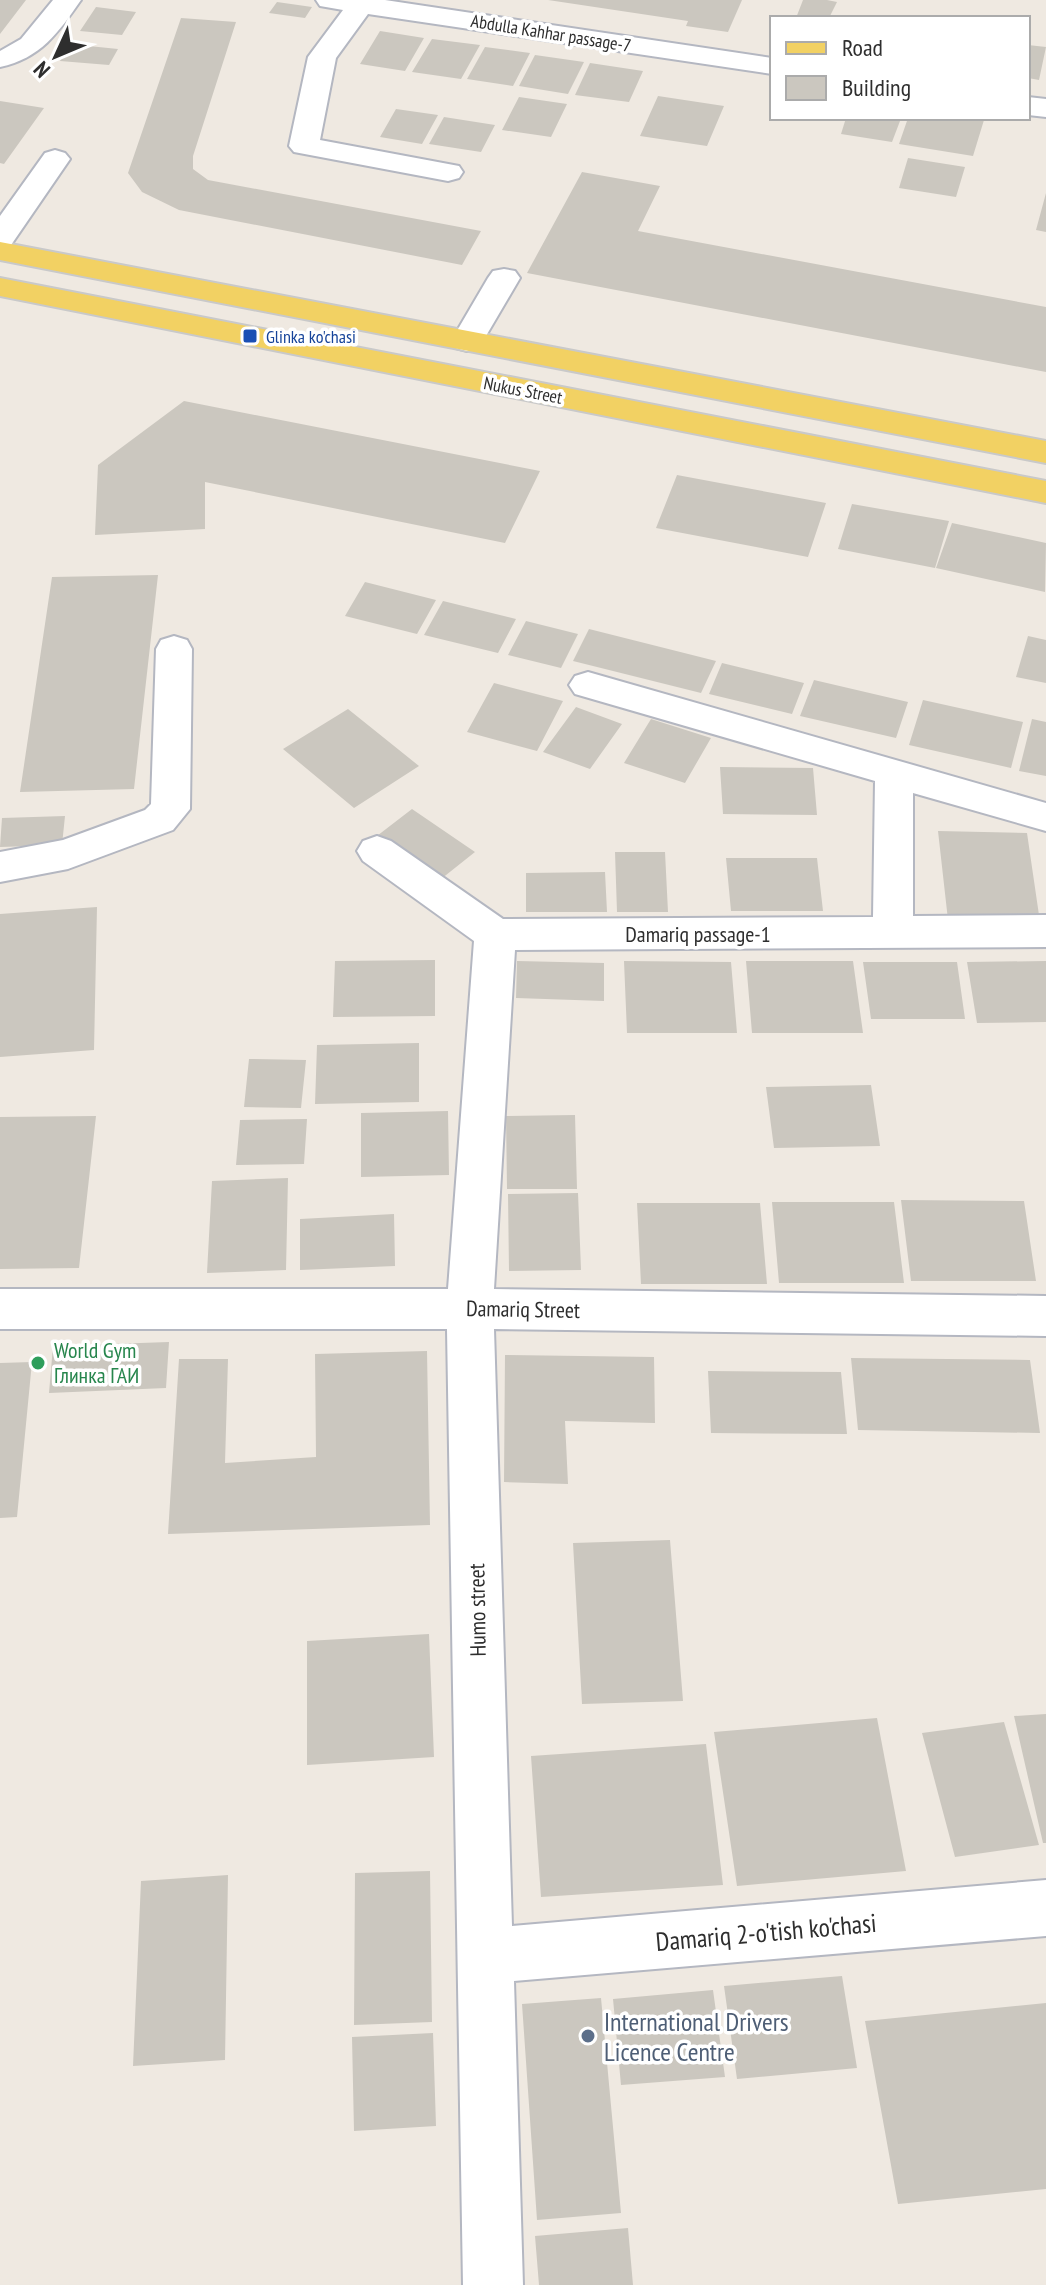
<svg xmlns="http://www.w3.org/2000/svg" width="1046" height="2285" viewBox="0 0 1046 2285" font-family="'PT Sans Narrow',sans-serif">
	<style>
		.building { fill: #cbc7bf }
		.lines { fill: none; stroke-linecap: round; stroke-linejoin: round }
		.minor-casing { stroke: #b4b7c1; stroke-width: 4 }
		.major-casing { stroke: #c9c9c9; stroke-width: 4 }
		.minor { fill: #fff; fill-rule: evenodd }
		.major { fill: #f2d163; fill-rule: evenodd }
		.transit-dot { fill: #1a4fb4; stroke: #fff; stroke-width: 3 }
		.leisure-dot { fill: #2e9e5b; stroke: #fff; stroke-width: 3 }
		.service-dot { fill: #5c6f8a; stroke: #fff; stroke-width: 3 }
		.labels { text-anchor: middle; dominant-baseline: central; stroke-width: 7; stroke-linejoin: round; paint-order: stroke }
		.far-street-label { font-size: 18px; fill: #2e2e2e; stroke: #fff }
		.far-transit-label { font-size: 18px; fill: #164399; stroke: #fff; text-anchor: start }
		.street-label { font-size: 22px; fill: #2e2e2e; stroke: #fff }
		.leisure-label { font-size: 22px; fill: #27864d; stroke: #fff; text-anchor: start }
		.near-street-label { font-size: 26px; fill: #2e2e2e; stroke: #fff }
		.near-service-label { font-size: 26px; fill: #4e5e75; stroke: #fff; text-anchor: start }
	</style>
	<rect width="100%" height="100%" fill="#efe9e1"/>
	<path class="building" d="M 0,0 L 26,0 L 0,34 Z
		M 548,0 L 742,0 L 728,32 L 686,26 L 688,21 Z
		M 803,0 L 827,0 L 837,2 L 829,18 L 796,18 Z
		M 277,2 L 312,7 L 305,18 L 269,13 Z
		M 96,7 L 136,12 L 122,35 L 80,31 Z
		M 181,18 L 236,22 L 193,156 L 193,169 L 208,180 L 481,231 L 462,265 L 179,210 L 142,192 L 128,173 Z
		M 380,31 L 424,38 L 405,71 L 360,64 Z
		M 432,39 L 480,45 L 461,79 L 412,72 Z
		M 69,44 L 118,49 L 109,65 L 60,61 Z
		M 1028,45 L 1046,47 L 1039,80 L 1028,78 Z
		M 485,47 L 530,53 L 513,86 L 467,79 Z
		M 535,55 L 584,62 L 568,94 L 519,86 Z
		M 590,63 L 643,71 L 629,102 L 575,95 Z
		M 658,96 L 724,106 L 707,146 L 640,136 Z
		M 519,97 L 567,104 L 551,137 L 502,130 Z
		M 0,101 L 44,108 L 4,164 L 0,163 Z
		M 396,109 L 438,115 L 422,144 L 380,137 Z
		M 444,117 L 495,125 L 481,152 L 429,144 Z
		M 846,118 L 880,118 L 900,121 L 892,142 L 841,134 Z
		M 908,118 L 968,118 L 984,120 L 973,156 L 899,144 Z
		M 908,158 L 965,167 L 956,197 L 899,188 Z
		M 582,172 L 660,186 L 638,231 L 1046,307 L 1046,372 L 527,273 Z
		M 1046,193 L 1046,232 L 1036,230 Z
		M 184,401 L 540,471 L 505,543 L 205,482 L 205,529 L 95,535 L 98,465 Z
		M 677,475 L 826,503 L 808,557 L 656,528 Z
		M 852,504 L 949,521 L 935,568 L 838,549 Z
		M 952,523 L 1046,543 L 1045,592 L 936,568 Z
		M 158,575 L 134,789 L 20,792 L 52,577 Z
		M 365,582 L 436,600 L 417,634 L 345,616 Z
		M 443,601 L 516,619 L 498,653 L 424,635 Z
		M 526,621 L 578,634 L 561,668 L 508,655 Z
		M 589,629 L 716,661 L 701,693 L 573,661 Z
		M 1028,636 L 1046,640 L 1046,683 L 1016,677 Z
		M 722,663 L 804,683 L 792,714 L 709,694 Z
		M 814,680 L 908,702 L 896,738 L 800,716 Z
		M 494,683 L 563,701 L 537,751 L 467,732 Z
		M 923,700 L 1023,722 L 1011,768 L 909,745 Z
		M 576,707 L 622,724 L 590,769 L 543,752 Z
		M 348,709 L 419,766 L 354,808 L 283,749 Z
		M 651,719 L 711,738 L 685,783 L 624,763 Z
		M 1032,719 L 1046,722 L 1046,776 L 1019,771 Z
		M 720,767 L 813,768 L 817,815 L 723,814 Z
		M 412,809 L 475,852 L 436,883 L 373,839 Z
		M 65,816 L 62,845 L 0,847 L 2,818 Z
		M 938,831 L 1027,833 L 1040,922 L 948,920 Z
		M 615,852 L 665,852 L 668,912 L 617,912 Z
		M 726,858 L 817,858 L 823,911 L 731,911 Z
		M 605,872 L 607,912 L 526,912 L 526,873 Z
		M 97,907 L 94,1050 L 0,1057 L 0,914 Z
		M 435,960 L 435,1016 L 333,1017 L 335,961 Z
		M 517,961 L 604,963 L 604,1001 L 516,998 Z
		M 624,961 L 731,962 L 737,1033 L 627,1033 Z
		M 746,961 L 853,961 L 863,1033 L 752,1033 Z
		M 1046,961 L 1046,1022 L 977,1023 L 967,962 Z
		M 863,962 L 957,962 L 965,1019 L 871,1019 Z
		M 419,1043 L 419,1102 L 315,1104 L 317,1045 Z
		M 249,1059 L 306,1060 L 301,1108 L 244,1107 Z
		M 871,1085 L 880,1146 L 774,1148 L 766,1087 Z
		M 448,1111 L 449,1175 L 361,1177 L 361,1113 Z
		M 575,1115 L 577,1189 L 507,1189 L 506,1116 Z
		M 96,1116 L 79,1268 L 0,1269 L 0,1117 Z
		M 307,1119 L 304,1164 L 236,1165 L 240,1120 Z
		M 288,1178 L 286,1270 L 207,1273 L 212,1181 Z
		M 578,1193 L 581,1270 L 509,1271 L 508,1194 Z
		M 901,1200 L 1024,1201 L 1036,1281 L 911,1281 Z
		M 772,1202 L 894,1202 L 904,1283 L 779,1283 Z
		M 637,1203 L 760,1203 L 767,1284 L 641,1284 Z
		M 394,1214 L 395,1266 L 300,1270 L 300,1219 Z
		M 169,1342 L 166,1388 L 49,1393 L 53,1346 Z
		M 427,1351 L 430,1525 L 168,1534 L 179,1359 L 228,1359 L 225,1463 L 316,1457 L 315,1354 Z
		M 505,1355 L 654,1357 L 655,1423 L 565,1421 L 568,1484 L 504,1482 Z
		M 851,1358 L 1030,1360 L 1040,1433 L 858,1430 Z
		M 32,1362 L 17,1517 L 0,1518 L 0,1363 Z
		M 708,1371 L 841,1372 L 847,1434 L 711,1433 Z
		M 670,1540 L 683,1701 L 582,1704 L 573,1543 Z
		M 429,1634 L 434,1757 L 307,1765 L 307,1641 Z
		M 1046,1714 L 1046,1843 L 1043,1843 L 1014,1716 Z
		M 877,1718 L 906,1871 L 737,1886 L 714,1732 Z
		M 1004,1722 L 1039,1845 L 955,1857 L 922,1733 Z
		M 706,1744 L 723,1885 L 541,1897 L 531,1756 Z
		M 430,1871 L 432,2022 L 354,2025 L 355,1873 Z
		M 228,1875 L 225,2060 L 133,2066 L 141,1881 Z
		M 842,1976 L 857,2068 L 737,2079 L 724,1986 Z
		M 713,1990 L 725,2077 L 621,2085 L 613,1999 Z
		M 601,1998 L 621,2213 L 537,2220 L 522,2004 Z
		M 1046,2003 L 1046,2189 L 898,2204 L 865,2021 Z
		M 433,2033 L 436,2126 L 354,2131 L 352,2037 Z
		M 628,2228 L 633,2285 L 539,2285 L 535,2236 Z"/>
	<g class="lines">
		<g class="minor-casing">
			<path id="minor" d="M 53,0 L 81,0 C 58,33 41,58 0,67 L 0,51 L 21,39 Z
				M 316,0 L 385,0 L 772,58 L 772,74 L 368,14 L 336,58 L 320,140 L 459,166 L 463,172 L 459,178 L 448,181 L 294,152 L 289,146 L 308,57 L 343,10 L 320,6 Z
				M 1028,97 L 1046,99 L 1046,117 L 1028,115 Z
				M 55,150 L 65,153 L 70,159 L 11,245 L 0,247 L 0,216 L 45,153 Z
				M 504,269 L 515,271 L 520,278 L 483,341 L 478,348 L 467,351 L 456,348 L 451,341 L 488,278 L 493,271 Z
				M 174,636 L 187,640 L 192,649 L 190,809 L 173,830 L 68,869 L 0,882 L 0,852 L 63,840 L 145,810 L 151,804 L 156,649 L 161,640 Z
				M 588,672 L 1046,803 L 1046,831 L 913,793 L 913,916 L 1046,915 L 1046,947 L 515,950 L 494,1289 L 1046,1296 L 1046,1336 L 494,1329 L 512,1926 L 1046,1880 L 1046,1936 L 514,1981 L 523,2285 L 463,2285 L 447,1329 L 0,1329 L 0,1289 L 448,1289 L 474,941 L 363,861 L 357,851 L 363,841 L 377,836 L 391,841 L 503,919 L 873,917 L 875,781 L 575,694 L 569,685 L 575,676 Z"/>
		</g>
		<g class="major-casing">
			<path id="major" d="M 0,242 L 1046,441 L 1046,463 L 0,260 Z
				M 0,278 L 1046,481 L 1046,503 L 0,296 Z"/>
		</g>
		<use href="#minor" class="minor"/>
		<use href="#major" class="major"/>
	</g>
	<rect class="transit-dot" x="242" y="328" width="16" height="16" rx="4"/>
	<circle class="leisure-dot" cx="38" cy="1363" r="8"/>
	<circle class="service-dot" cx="588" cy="2036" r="8"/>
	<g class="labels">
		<g class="far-street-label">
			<text transform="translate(551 33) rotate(9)">Abdulla Kahhar passage-7</text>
			<text transform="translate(523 390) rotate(11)">Nukus Street</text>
		</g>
		<g class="far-transit-label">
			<text x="266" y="336">Glinka ko'chasi</text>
		</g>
		<g class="street-label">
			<text x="698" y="934">Damariq passage-1</text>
			<text transform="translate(523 1309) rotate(1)">Damariq Street</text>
			<text transform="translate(477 1610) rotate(-91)">Humo street</text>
		</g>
		<g class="leisure-label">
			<text x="54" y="1350">World Gym<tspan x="54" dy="25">Глинка ГАИ</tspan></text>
		</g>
		<g class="near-street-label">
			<text transform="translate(766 1932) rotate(-5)">Damariq 2-o'tish ko'chasi</text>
		</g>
		<g class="near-service-label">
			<text x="604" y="2021">International Drivers<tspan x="604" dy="30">Licence Centre</tspan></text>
		</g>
	</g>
	<rect x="770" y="16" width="260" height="104" fill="#ffffff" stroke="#ababab" stroke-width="2"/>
	<rect x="786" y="42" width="40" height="12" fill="#f2d163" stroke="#ababab" stroke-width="2"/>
	<text x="842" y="56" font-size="24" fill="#2e2e2e">Road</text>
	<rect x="786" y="76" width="40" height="24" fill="#cbc7bf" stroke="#ababab" stroke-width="2"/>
	<text x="842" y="96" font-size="24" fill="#2e2e2e">Building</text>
	<g transform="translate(56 56) rotate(226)" stroke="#ffffff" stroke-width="6" paint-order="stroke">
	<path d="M0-6L14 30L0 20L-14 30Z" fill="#2e2e2e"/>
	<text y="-12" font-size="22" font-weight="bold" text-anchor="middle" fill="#2e2e2e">N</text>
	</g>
</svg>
